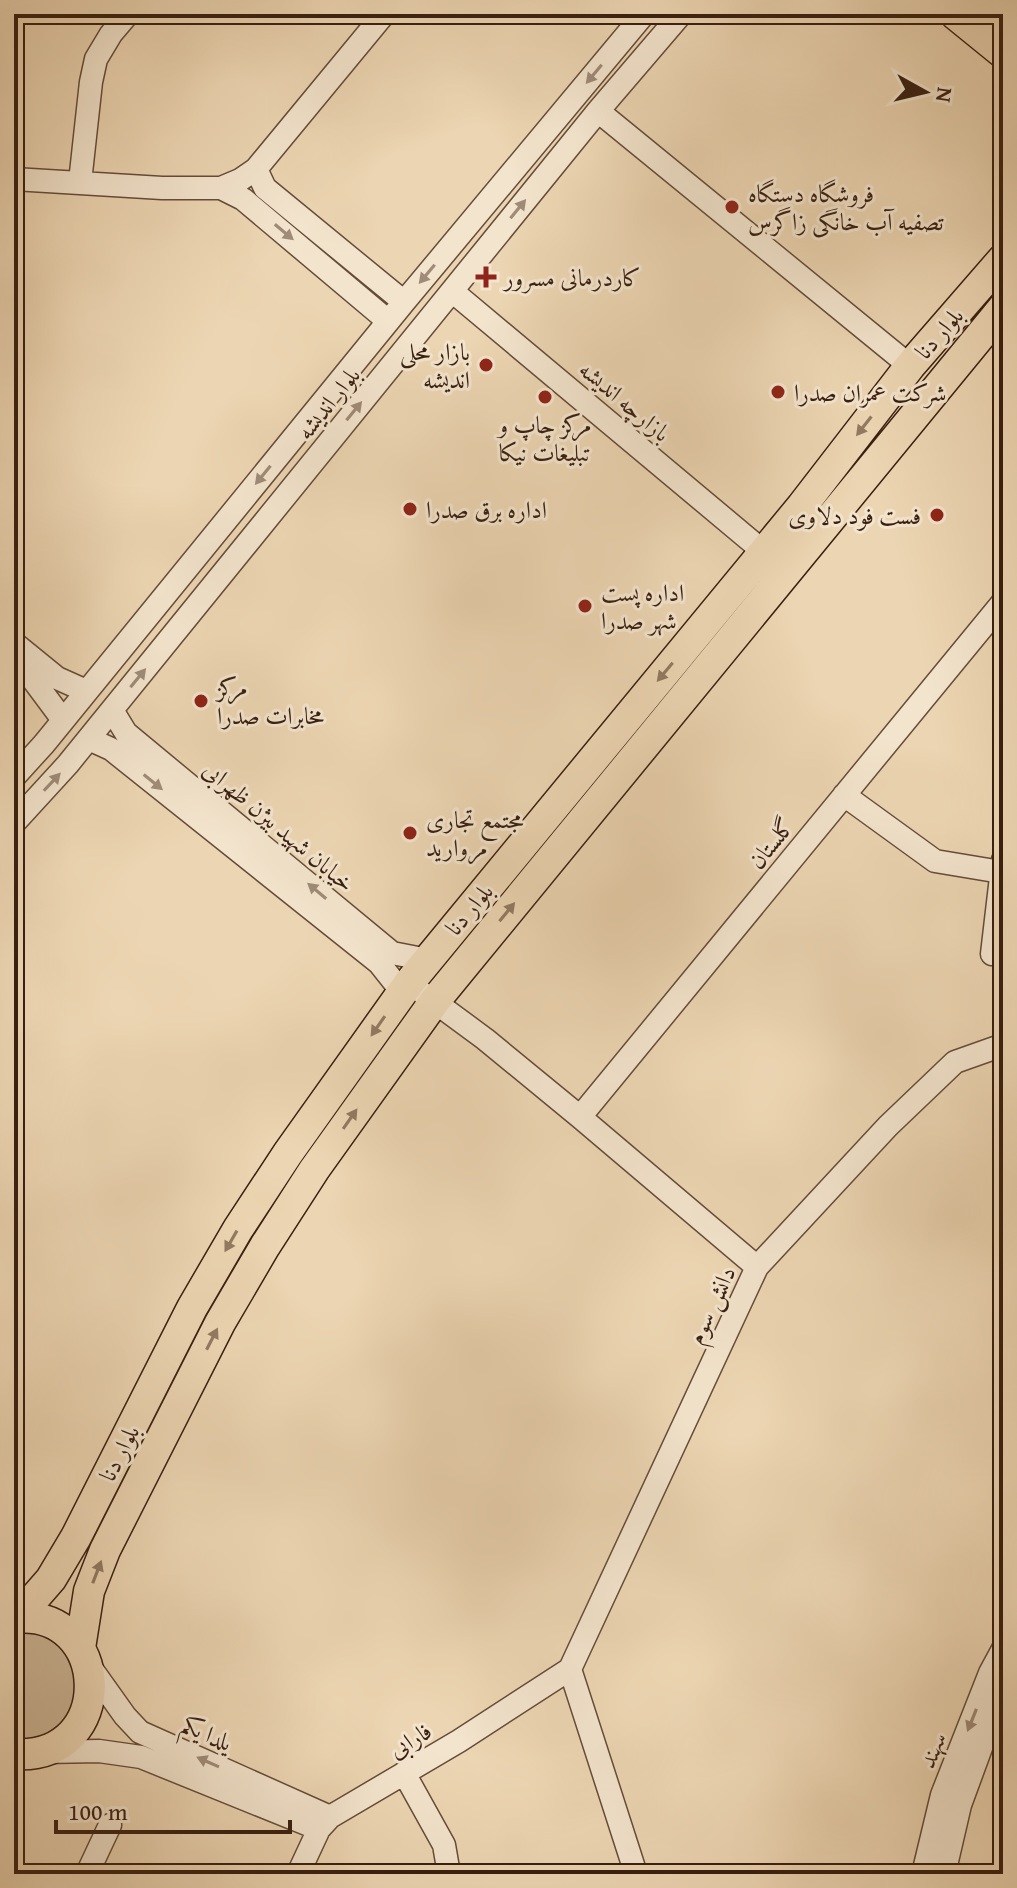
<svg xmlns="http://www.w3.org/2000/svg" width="1017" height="1888" viewBox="0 0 1017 1888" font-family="'Gentium Book Plus',Amiri,serif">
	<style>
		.green { fill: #cdb697; stroke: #826a54; stroke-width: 2 }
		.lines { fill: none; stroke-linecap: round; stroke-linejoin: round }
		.minor-casing { stroke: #654c39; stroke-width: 25 }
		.major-casing { stroke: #381f11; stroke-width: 33 }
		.minor { stroke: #f3e4cd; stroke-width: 22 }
		.major { stroke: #ecd5b2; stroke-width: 30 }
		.oneway { fill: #9f8b78 }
		.oneway2 { fill: #927a62 }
		.poi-dot { fill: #8f2418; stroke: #f3e4cd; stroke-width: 3 }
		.labels { text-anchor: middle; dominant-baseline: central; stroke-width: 6; stroke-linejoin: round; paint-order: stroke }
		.poi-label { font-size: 24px; fill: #381f11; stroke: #f3e4cd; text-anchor: start }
		.street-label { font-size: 24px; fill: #381f11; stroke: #f3e4cd }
	</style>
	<rect width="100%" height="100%" fill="#ecd5b2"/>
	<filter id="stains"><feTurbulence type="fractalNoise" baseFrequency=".0025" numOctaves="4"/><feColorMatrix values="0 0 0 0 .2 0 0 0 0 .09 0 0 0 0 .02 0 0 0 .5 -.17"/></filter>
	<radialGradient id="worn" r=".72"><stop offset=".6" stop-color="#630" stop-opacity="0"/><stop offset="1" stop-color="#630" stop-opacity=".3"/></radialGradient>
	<path class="green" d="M 14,1633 L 37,1633 L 52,1639 L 65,1651 L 78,1682 L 70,1717 L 40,1739 L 14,1740 Z"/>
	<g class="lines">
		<g class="minor-casing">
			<path id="minor" d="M 598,111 L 910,366
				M 256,169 L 265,188 L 404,302
				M 14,179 L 162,188 L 221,188 L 240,180 L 256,169 L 384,14
				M 80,182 L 91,82 L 96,59 L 111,34 L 128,14
				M 221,188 L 243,199 L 388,321
				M 452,291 L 764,552
				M 14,643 L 57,678 L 86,691
				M 14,663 L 31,677 L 63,720
				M 112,710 L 126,733 L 392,953 L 428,960
				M 89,739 L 111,749 L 379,963 L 402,992
				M 14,777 L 44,744 L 404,302 L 644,14
				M 844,795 L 935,861 L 1001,872
				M 14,823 L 68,764 L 598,111 L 681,14
				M 992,954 L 1003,860
				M 424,994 L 485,1039 L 580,1117 L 757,1267
				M 580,1117 L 1003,602
				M 88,1664 L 125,1716 L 140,1732 L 330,1817
				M 570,1669 L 757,1267 L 888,1126 L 955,1062 L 1003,1045
				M 570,1669 L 636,1874
				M 45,1752 L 99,1751 L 141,1757 L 319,1829
				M 404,1773 L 444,1845 L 449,1874
				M 87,1874 L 110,1825
				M 298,1874 L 319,1829 L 330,1817 L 459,1741 L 570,1669
				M 923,1874 L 942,1795 L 990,1673 L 1003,1649
				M 944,1874 L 960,1805 L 997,1704 L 1003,1692"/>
		</g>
		<g class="major-casing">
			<path id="major" d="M 955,14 L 1003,53
				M 18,1617 L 51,1579 L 76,1537 L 192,1308 L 238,1229 L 288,1153 L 409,983 L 802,506 L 910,366 L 1003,259
				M 14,1618 C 112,1607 118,1761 14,1754
				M 80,1648 L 89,1591 L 105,1550 L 220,1323 L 265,1246 L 314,1170 L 434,1002 L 1003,308"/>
		</g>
		<use href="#minor" class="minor"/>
		<use href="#major" class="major"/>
	</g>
	<defs><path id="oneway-solid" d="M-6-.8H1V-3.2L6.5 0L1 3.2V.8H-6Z" transform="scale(2)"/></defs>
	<g class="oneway">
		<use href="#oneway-solid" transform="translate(594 74) rotate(130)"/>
		<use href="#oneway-solid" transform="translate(518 209) rotate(-51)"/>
		<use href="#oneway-solid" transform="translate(284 232) rotate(40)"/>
		<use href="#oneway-solid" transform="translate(427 274) rotate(130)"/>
		<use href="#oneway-solid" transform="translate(354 411) rotate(-51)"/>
		<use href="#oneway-solid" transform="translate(263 475) rotate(129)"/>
		<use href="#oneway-solid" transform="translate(138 678) rotate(-51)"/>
		<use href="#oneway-solid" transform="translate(52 782) rotate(-47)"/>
		<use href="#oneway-solid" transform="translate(153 782) rotate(39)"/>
		<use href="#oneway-solid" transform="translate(317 891) rotate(-140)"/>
		<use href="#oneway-solid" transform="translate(972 1720) rotate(112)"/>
		<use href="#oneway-solid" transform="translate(208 1762) rotate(-156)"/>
	</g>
	<g class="oneway2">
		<use href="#oneway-solid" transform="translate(864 426) rotate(128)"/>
		<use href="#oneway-solid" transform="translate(665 672) rotate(130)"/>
		<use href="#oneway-solid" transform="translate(507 912) rotate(-51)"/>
		<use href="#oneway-solid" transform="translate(378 1026) rotate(125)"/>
		<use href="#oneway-solid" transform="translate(350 1119) rotate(-55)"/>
		<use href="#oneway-solid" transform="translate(231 1241) rotate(120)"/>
		<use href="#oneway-solid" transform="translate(212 1339) rotate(-63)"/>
		<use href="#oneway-solid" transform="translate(97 1572) rotate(-69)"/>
	</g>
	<g class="poi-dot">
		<circle cx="732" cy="207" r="8"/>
		<path d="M482 265h8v8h8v8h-8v8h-8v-8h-8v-8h8z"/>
		<circle cx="486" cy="365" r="8"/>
		<circle cx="778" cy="392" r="8"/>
		<circle cx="545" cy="397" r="8"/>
		<circle cx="410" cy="509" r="8"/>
		<circle cx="937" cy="515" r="8"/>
		<circle cx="585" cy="606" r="8"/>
		<circle cx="201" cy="701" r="8"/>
		<circle cx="410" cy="833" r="8"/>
	</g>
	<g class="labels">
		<g class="poi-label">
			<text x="748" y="193">فروشگاه دستگاه<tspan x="748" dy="28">تصفیه آب خانگی زاگرس</tspan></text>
			<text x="504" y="277">کاردرمانی مسرور</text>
			<text x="470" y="351" text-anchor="end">بازار محلی<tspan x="470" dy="28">اندیشه</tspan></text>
			<text x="794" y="392">شرکت عمران صدرا</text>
			<text x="545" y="424" text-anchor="middle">مرکز چاپ و<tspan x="545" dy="28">تبلیغات نیکا</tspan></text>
			<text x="426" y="509">اداره برق صدرا</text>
			<text x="921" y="515" text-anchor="end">فست فود دلاوی</text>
			<text x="601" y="592">اداره پست<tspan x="601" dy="28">شهر صدرا</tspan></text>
			<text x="217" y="687">مرکز<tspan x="217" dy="28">مخابرات صدرا</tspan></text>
			<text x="426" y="819">مجتمع تجاری<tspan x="426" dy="28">مروارید</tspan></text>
		</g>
		<g class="street-label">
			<text transform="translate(939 333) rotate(-49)">بلوار دنا</text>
			<text transform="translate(625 401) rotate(40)">بازارچه اندیشه</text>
			<text transform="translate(328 403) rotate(-51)">بلوار اندیشه</text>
			<text transform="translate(279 826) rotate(40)">خیابان شهید بیژن ظهرابی</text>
			<text transform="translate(771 843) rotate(-51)">گلستان</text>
			<text transform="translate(469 909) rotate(-50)">بلوار دنا</text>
			<text transform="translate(711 1305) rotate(-65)">دانش سوم</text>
			<text transform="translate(119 1453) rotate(-63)">بلوار دنا</text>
			<text transform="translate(207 1733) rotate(24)">یلدا یکم</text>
			<text transform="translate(410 1740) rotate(-31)">فارابی</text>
			<text transform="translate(932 1750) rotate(-68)">سهند</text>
		</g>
	</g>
	<rect width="1017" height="1888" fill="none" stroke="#ecd5b2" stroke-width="48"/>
	<rect x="16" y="16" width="985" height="1856" fill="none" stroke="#381f11" stroke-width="4"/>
	<rect x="24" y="24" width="969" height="1840" fill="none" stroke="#381f11" stroke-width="2"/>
	<g transform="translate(925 92) rotate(98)" stroke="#f3e4cd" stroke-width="6" paint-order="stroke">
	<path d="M0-6L14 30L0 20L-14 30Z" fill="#381f11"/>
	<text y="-12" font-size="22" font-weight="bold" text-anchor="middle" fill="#381f11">N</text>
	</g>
	<path d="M56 1820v12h234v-12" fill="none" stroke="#381f11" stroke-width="4"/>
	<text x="68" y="1820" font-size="24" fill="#381f11" stroke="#f3e4cd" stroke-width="6" paint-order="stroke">100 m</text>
	<rect width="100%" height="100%" filter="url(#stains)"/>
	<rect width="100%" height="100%" fill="url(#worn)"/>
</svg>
